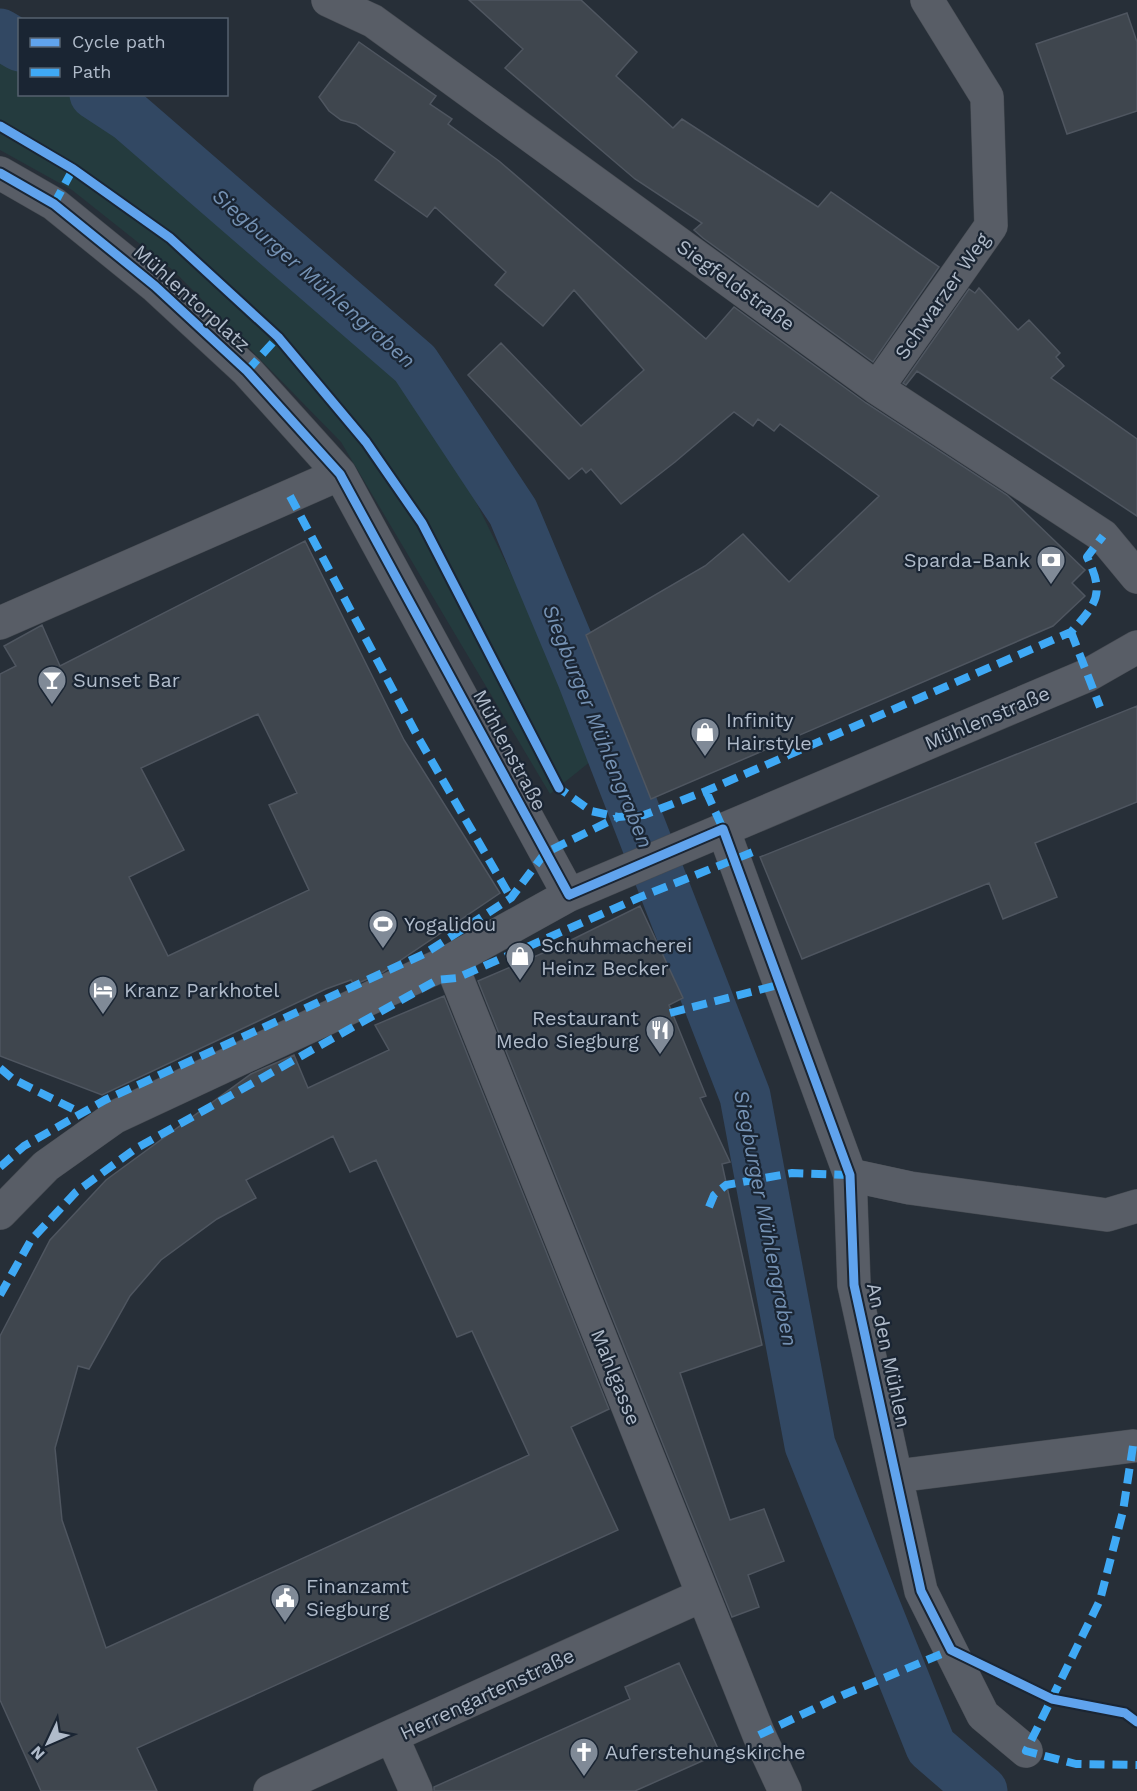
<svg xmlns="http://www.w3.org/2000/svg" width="1137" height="1791" viewBox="0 0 1137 1791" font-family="'Work Sans',sans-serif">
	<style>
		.green { fill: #243b3e }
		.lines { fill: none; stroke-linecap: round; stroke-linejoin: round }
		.canal { stroke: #324863; stroke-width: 51 }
		.building { fill: #3f464e; stroke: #4f5660; stroke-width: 1.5; fill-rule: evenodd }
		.minor-casing { stroke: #464b52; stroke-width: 34 }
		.minor { stroke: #585d66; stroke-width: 33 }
		.quiet { stroke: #3fa9f5; stroke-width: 8; stroke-dasharray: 15 8; stroke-linecap: butt }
		.cycleway-casing { stroke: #1a2533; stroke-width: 13 }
		.cycleway { stroke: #60a3ed; stroke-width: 9 }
		.labels { text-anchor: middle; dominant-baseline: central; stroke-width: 4.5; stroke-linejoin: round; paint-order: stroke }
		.street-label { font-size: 20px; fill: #b0bbca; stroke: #1a2533 }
		.poi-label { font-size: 20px; fill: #b0bbca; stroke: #1a2533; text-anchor: start }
		.water-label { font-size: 21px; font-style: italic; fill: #7592b4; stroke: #1a2533 }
	</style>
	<rect width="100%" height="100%" fill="#272f38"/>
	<path class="green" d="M 0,48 L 19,61 L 20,94 L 68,95 L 116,128 L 412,372 L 570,693 L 591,761 L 550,794 L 341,442 L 174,271 L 72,190 L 0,150 Z"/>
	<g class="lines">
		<path class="canal" d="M 0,34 L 20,46
			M 95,94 L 130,117 L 415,364 L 513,512 L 583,679 L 745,1096 L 810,1445 L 931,1747 L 982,1791"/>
	</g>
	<path class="building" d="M 469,0 L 581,0 L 637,52 L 616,76 L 673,128 L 682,119 L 818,207 L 831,192 L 939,267 L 873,362 L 703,238 L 694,230 L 702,223 L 635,179 L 505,68 L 523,49 Z
		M 1127,13 L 1137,42 L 1137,111 L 1067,134 L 1036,44 Z
		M 359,42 L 436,96 L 430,104 L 452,119 L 448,124 L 499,161 L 706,339 L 734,307 L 866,403 L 1007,495 L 1085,570 L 1072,583 L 1085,596 L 1053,626 L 651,799 L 586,635 L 705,566 L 743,534 L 789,582 L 879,496 L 780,424 L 774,431 L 758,419 L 753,426 L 734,412 L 675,462 L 621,504 L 591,469 L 586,473 L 582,468 L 569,479 L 468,375 L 501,343 L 581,426 L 644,370 L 574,290 L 543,326 L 495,285 L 506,272 L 435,207 L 427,217 L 375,180 L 395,152 L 356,124 L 341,120 L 329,111 L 319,97 Z
		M 979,288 L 1018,330 L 1029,320 L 1060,353 L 1056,357 L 1064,366 L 1051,378 L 1137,439 L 1137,516 L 917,371 L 906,385 L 903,383 L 969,289 L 975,293 Z
		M 305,541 L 404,740 L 500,893 L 383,972 L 354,985 L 351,980 L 326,989 L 102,1095 L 0,1056 L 0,674 L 16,666 L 4,646 L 42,625 L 60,666 ZM 258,714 L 297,793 L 269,805 L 309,890 L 168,956 L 129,877 L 184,850 L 141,768 Z
		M 1137,706 L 1137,802 L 1035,843 L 1057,897 L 1003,919 L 989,883 L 802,959 L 760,857 Z
		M 640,906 L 683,998 L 669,1005 L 706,1096 L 700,1098 L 730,1162 L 722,1164 L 762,1345 L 680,1373 L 730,1520 L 764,1509 L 784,1561 L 748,1575 L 759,1607 L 732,1617 L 478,981 L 557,947 Z
		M 444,996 L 609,1409 L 571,1427 L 618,1530 L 137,1748 L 157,1791 L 41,1791 L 0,1700 L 0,1336 L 50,1240 L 106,1180 L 251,1074 L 294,1055 L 308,1088 L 389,1050 L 375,1025 ZM 333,1136 L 350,1172 L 376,1160 L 457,1337 L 472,1331 L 529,1455 L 106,1648 L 62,1520 L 55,1448 L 78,1366 L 89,1369 L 130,1296 L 161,1260 L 217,1219 L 256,1198 L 246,1180 Z
		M 679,1663 L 720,1753 L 635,1791 L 434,1791 L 434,1787 L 630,1699 L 625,1687 Z"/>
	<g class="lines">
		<g class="minor-casing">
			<path id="minor" d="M 328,0 L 373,21 L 877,388 L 1103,536 L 1137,577
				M 0,173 L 54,204 L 155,286 L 247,371 L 340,474 L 569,895
				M 877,388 L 991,226 L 987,97 L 927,0
				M 0,623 L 340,474
				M 723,829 L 850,1175 L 854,1285 L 921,1591 L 983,1715 L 1026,1751
				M 450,961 L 759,1735 L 785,1791
				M 850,1175 L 910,1188 L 1107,1215 L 1137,1206
				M 0,1213 L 46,1166 L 115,1117 L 450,961 L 569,895 L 1088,675 L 1137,647
				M 897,1476 L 1133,1446
				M 392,1737 L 416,1791
				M 270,1791 L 703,1595"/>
		</g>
		<use href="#minor" class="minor"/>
		<path class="quiet" d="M 54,204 L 73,169
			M 247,371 L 278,337
			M 290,496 L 419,739 L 511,898
			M 1071,632 L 1100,707
			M 557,783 L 559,788 L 591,811 L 618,817 L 644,815 L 706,791 L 1071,632 C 1097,603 1105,594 1087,557 L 1103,536
			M 706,791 L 723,829
			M 670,1013 L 782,984
			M 0,1068 L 13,1079 L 81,1113
			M 0,1167 L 24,1146 L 105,1100 L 424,954 L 511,898 L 545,853 L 618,817
			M 709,1207 L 714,1195 L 726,1185 L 792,1173 L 850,1175
			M 0,1295 L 31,1240 L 76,1192 L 135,1149 L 437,980 L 457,978 L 638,898 L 753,852
			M 1133,1446 L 1123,1511 L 1100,1600 L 1026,1751 L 1076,1764 L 1137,1765
			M 759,1735 L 843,1695 L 951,1650 L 954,1652"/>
		<g class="cycleway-casing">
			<path id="cycleway" d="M 0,126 L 73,169 L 170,238 L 278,337 L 366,442 L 422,523 L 559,788
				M 0,173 L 54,204 L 155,286 L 247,371 L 340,474 L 569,895 L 723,829 L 850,1175 L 854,1285 L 921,1591 L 951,1650 L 1052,1699 L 1125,1713 L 1137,1722"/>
		</g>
		<use href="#cycleway" class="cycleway"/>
	</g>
	<defs>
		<g id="bank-pin" transform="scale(1.5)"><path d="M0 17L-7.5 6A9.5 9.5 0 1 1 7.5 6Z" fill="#808a97" stroke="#1a2533"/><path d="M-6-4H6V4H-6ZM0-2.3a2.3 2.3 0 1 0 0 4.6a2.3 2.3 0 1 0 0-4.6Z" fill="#fff"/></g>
		<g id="bar-pin" transform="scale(1.5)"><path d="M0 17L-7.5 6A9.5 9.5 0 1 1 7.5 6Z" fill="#808a97" stroke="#1a2533"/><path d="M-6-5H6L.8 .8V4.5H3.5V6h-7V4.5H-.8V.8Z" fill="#fff"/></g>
		<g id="shop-pin" transform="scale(1.5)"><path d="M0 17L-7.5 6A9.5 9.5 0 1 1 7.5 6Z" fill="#808a97" stroke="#1a2533"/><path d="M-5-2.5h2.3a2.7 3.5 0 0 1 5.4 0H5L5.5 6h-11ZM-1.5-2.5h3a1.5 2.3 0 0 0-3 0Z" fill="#fff"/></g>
		<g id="stadium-pin" transform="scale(1.5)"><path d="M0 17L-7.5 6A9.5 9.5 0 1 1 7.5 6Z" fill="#808a97" stroke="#1a2533"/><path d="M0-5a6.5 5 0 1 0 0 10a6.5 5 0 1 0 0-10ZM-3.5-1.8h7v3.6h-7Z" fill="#fff"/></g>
		<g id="hotel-pin" transform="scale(1.5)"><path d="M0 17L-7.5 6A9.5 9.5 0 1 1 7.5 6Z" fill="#808a97" stroke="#1a2533"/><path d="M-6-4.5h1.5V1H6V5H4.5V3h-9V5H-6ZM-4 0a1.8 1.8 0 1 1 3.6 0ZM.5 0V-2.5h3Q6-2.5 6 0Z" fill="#fff"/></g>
		<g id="restaurant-pin" transform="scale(1.5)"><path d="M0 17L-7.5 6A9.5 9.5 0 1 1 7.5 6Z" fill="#808a97" stroke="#1a2533"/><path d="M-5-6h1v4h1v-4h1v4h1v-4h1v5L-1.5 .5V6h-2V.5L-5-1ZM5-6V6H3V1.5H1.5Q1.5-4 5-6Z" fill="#fff"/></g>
		<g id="civic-pin" transform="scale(1.5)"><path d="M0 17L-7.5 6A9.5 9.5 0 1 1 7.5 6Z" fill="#808a97" stroke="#1a2533"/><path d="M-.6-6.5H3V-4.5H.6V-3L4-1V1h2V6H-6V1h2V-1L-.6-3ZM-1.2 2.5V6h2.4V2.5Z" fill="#fff"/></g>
		<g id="church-pin" transform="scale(1.5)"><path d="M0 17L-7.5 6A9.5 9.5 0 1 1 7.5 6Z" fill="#808a97" stroke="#1a2533"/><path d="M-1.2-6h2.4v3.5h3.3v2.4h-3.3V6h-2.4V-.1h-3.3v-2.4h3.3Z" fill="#fff"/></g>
	</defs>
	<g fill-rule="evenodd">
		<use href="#bank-pin" x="1051" y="560"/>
		<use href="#bar-pin" x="52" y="680"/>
		<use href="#shop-pin" x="705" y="732"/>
		<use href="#stadium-pin" x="383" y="924"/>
		<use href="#shop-pin" x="520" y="956"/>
		<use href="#hotel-pin" x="103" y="990"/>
		<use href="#restaurant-pin" x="660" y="1030"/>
		<use href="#civic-pin" x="285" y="1598"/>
		<use href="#church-pin" x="584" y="1752"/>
	</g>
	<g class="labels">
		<g class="street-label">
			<text transform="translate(736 285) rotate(36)">Siegfeldstraße</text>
			<text transform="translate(942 296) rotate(-55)">Schwarzer Weg</text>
			<text transform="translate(192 298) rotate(42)">Mühlentorplatz</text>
			<text transform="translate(987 718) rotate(-23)">Mühlenstraße</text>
			<text transform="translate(510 750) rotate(62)">Mühlenstraße</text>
			<text transform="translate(889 1355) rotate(78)">An den Mühlen</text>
			<text transform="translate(616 1377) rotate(68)">Mahlgasse</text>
			<text transform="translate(487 1694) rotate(-25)">Herrengartenstraße</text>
		</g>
		<g class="poi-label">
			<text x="1030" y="560" text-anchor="end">Sparda-Bank</text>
			<text x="73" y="680">Sunset Bar</text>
			<text x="726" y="720">Infinity<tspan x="726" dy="23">Hairstyle</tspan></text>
			<text x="404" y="924">Yogalidou</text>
			<text x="541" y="945">Schuhmacherei<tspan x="541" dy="23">Heinz Becker</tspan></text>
			<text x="124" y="990">Kranz Parkhotel</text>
			<text x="639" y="1018" text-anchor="end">Restaurant<tspan x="639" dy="23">Medo Siegburg</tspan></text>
			<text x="306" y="1586">Finanzamt<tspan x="306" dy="23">Siegburg</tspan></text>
			<text x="605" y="1752">Auferstehungskirche</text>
		</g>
		<g class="water-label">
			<text transform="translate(314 278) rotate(41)">Siegburger Mühlengraben</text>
			<text transform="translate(598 726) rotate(68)">Siegburger Mühlengraben</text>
			<text transform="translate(766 1218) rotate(79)">Siegburger Mühlengraben</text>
		</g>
	</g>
	<rect x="18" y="18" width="210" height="78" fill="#1a2533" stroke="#56616f" stroke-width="1.5"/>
	<rect x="30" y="38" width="30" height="9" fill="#60a3ed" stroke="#56616f" stroke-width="1.5"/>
	<text x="72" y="48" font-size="18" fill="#b0bbca">Cycle path</text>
	<rect x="30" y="68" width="30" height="9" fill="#3fa9f5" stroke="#56616f" stroke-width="1.5"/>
	<text x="72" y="78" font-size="18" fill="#b0bbca">Path</text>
	<g transform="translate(48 1743) rotate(226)" stroke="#1a2533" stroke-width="4.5" paint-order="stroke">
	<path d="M0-4.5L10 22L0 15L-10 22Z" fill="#b0bbca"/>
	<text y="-9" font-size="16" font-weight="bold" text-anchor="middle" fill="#b0bbca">N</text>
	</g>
</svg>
